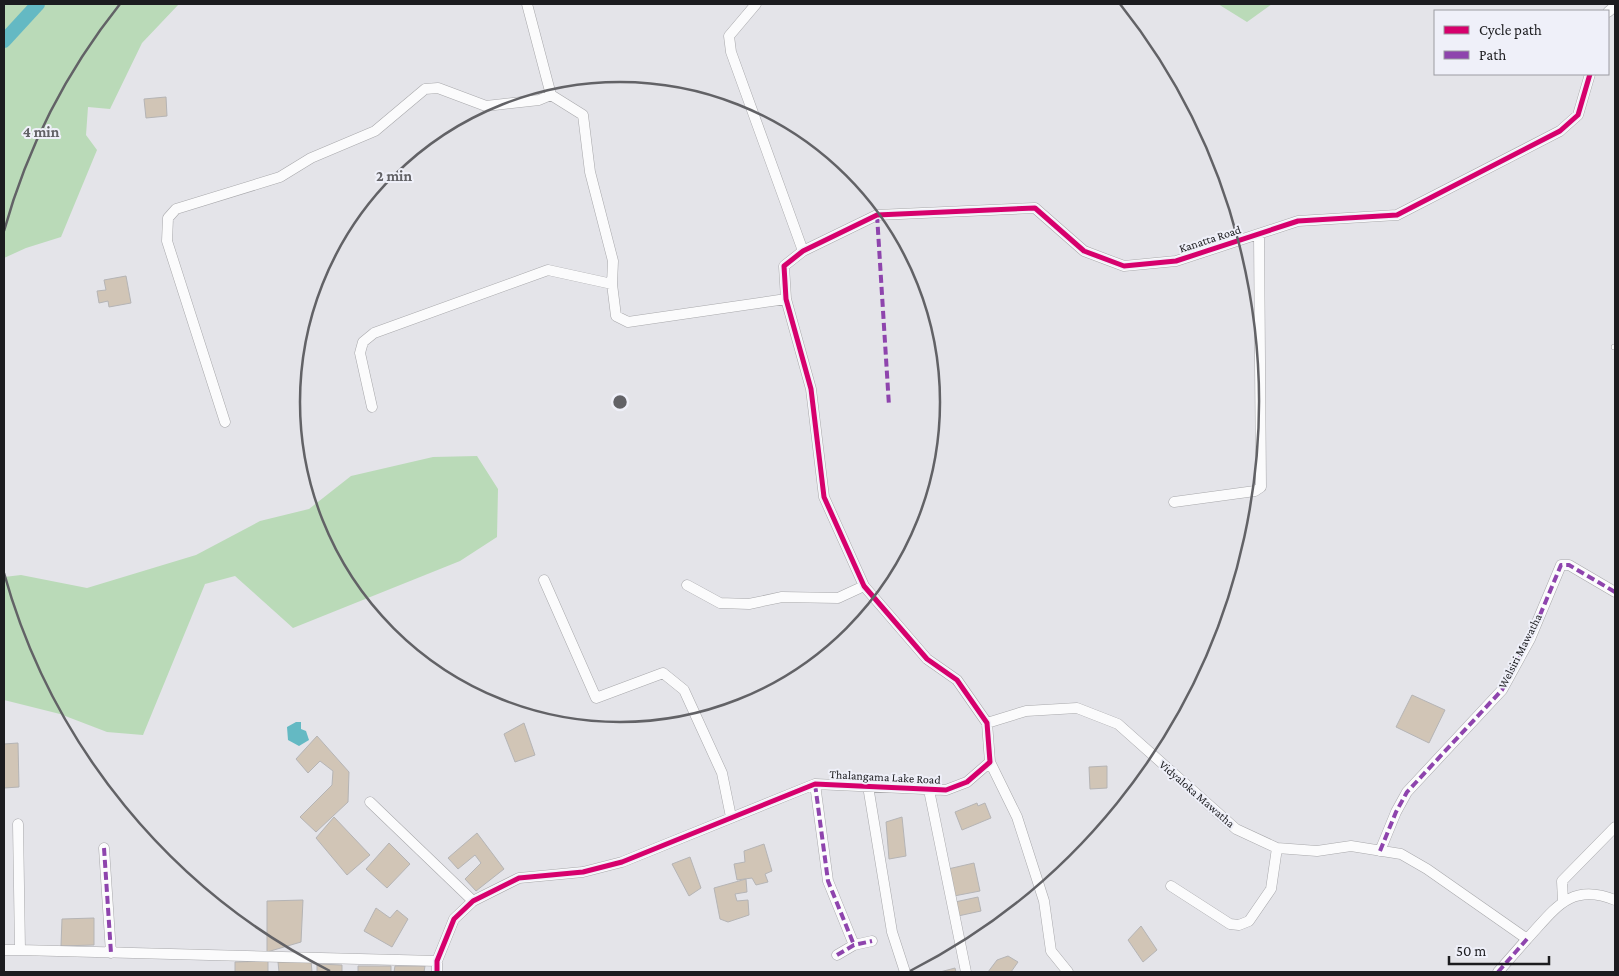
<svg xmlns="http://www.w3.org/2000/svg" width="1619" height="976" viewBox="0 0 1619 976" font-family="'Crimson Pro',serif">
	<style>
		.green { fill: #badab8 }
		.water { fill: #64b9c3 }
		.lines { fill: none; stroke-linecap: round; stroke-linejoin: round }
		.canal { stroke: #64b9c3; stroke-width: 14 }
		.building { fill: #d1c5b6; stroke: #b5b4b5 }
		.service-casing { stroke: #a8a8ab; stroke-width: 6 }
		.minor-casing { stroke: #a8a8ab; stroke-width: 11 }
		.service { stroke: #fbfbfc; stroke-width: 5 }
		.minor { stroke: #fbfbfc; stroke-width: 10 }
		.quiet { stroke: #8e44ad; stroke-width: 4; stroke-dasharray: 8 4; stroke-linecap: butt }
		.cycleway-casing { stroke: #eff0f9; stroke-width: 8 }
		.cycleway { stroke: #d6006c; stroke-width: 5 }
		.ring { fill: none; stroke: #626266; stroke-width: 2.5 }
		.labels { text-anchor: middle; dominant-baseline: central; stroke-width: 4; stroke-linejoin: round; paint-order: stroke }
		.street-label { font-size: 12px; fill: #1c1c1f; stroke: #eff0f9 }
		.centre { fill: #626266; stroke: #eff0f9; stroke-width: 2.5 }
		.ring-label { font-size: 15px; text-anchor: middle; font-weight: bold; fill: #626266; stroke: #eff0f9; stroke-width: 4; stroke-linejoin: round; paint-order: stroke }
	</style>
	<rect width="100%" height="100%" fill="#e4e4e9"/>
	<path class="green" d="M 4,4 L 179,4 L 142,43 L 110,109 L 88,107 L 86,135 L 97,150 L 61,237 L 26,248 L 4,258 Z
		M 1218,4 L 1272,4 L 1247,22 Z
		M 477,456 L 498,489 L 497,537 L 460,561 L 293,628 L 235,576 L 205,584 L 143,735 L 107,732 L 60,714 L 4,700 L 4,577 L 21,575 L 87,588 L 196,555 L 260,521 L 309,509 L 351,476 L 433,457 Z"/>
	<path class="water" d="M 296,722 L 301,722 L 301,729 L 306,731 L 309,740 L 299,746 L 288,740 L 287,727 Z"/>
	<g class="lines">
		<path class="canal" d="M 4,41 L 38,4"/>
	</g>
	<path class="building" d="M 166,97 L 167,116 L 146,118 L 144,99 Z
		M 126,276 L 131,303 L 109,307 L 108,301 L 99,303 L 97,291 L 106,290 L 104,280 Z
		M 1412,695 L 1445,710 L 1429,743 L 1396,727 Z
		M 524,723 L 535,755 L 515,762 L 504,734 Z
		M 317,736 L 349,772 L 348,802 L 316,832 L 300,817 L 332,785 L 333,771 L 320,761 L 308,773 L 296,759 Z
		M 18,743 L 19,787 L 4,788 L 4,744 Z
		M 1107,766 L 1107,788 L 1090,789 L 1089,767 Z
		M 977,803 L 978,806 L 985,803 L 991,818 L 962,830 L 955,812 Z
		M 334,817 L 370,855 L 347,875 L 316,838 Z
		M 902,817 L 906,856 L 889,859 L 886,822 Z
		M 477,833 L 504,869 L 476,891 L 465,879 L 481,863 L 475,855 L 458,869 L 448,858 Z
		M 389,843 L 410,864 L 387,888 L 366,869 Z
		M 764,844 L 772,871 L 765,874 L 768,882 L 756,885 L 752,878 L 737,880 L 734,864 L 745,862 L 744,851 Z
		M 690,857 L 701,888 L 689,896 L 672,864 Z
		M 974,863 L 980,891 L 954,896 L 948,869 Z
		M 746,879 L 747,892 L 735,894 L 737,901 L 748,900 L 749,915 L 728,922 L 720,919 L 714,888 Z
		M 978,897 L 981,911 L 958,916 L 955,902 Z
		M 303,900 L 301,942 L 267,952 L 267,901 Z
		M 376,908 L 390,918 L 397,910 L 408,919 L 392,947 L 364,931 Z
		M 94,918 L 94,945 L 61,946 L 62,919 Z
		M 1141,926 L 1157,950 L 1143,962 L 1128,940 Z
		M 1008,956 L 1018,962 L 1011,972 L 988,972 L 997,960 Z
		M 268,961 L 268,972 L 235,972 L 235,962 Z
		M 311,961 L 312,972 L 279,972 L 278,962 Z
		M 317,964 L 342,965 L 342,972 L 317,972 Z
		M 358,966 L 391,966 L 391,972 L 358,972 Z
		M 395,966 L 425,966 L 424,972 L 394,972 Z
		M 955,968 L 956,972 L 940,972 Z"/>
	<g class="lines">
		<g class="service-casing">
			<path id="service" d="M 1614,347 L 1615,347"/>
		</g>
		<g class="minor-casing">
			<path id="minor" d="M 756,4 L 729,36 L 731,52 L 803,251
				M 1608,12 L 1615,6
				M 612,284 L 616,316 L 628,322 L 786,299
				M 372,407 L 360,353 L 363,342 L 374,333 L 548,270 L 612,284 L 613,261 L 590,172 L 583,115 L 551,95 L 527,4
				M 225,422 L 167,241 L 168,218 L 176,209 L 280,177 L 311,158 L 375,131 L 425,89 L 438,88 L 486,106 L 539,100 L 551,95
				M 1174,502 L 1255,491 L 1261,487 L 1259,234
				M 544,580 L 596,698 L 663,673 L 684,690 L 722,773 L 731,817
				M 687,585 L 720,603 L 749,604 L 782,597 L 838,598 L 864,586
				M 987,723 L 1026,711 L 1077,708 L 1118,724 L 1236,829 L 1277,848 L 1317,851 L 1351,846 L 1401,854 L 1427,869 L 1527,939 C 1555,909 1570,882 1615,900
				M 990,762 L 1017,817 L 1044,901 L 1051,951 L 1068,972
				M 815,784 L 828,881 L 854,945
				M 868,786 L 892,932 L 905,972
				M 929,790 L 966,972
				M 370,802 L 473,901
				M 18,824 L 20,950 L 437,961
				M 104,848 L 111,953
				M 1380,851 L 1396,812 L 1407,792 L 1502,690 L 1530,639 L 1561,565 L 1569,565 L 1615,592
				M 1171,886 L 1230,924 L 1239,925 L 1249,921 L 1271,889 L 1277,848
				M 1563,901 L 1562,881 L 1615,827
				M 4,950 L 20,950
				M 837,955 L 854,945 L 872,941
				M 437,972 L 437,961 L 454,919 L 473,901 L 519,878 L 583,872 L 622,862 L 815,784 L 946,790 L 967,782 L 990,762 L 987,723 L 957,680 L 927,659 L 864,586 L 824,497 L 811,389 L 786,299 L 784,266 L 803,251 L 877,215 L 1035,208 L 1084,251 L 1124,266 L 1176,261 L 1298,221 L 1397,215 L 1560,131 L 1578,115 L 1590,74
				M 1498,972 L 1527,939"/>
		</g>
		<use href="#service" class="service"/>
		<use href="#minor" class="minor"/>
		<path class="quiet" d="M 877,215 L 889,406
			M 815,784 L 828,881 L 854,945
			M 104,848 L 111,953
			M 1380,851 L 1396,812 L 1407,792 L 1502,690 L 1530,639 L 1561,565 L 1569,565 L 1615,592
			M 837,955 L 854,945 L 872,941
			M 1498,972 L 1527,939"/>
		<g class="cycleway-casing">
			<path id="cycleway" d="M 437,972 L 437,961 L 454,919 L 473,901 L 519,878 L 583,872 L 622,862 L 815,784 L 946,790 L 967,782 L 990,762 L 987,723 L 957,680 L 927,659 L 864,586 L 824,497 L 811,389 L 786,299 L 784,266 L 803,251 L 877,215 L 1035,208 L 1084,251 L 1124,266 L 1176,261 L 1298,221 L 1397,215 L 1560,131 L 1578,115 L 1590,74"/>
		</g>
		<use href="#cycleway" class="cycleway"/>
	</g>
	<g class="ring">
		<circle cx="620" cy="402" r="320"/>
		<path d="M330 971A639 639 0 0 1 4 573M4 231A639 639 0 0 1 120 4M1120 4A639 639 0 0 1 910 971"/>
	</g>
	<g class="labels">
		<g class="street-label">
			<text transform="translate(1210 239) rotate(-18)">Kanatta Road</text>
			<text transform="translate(1520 651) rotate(-63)">Welsiri Mawatha</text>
			<text transform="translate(885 777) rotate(3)">Thalangama Lake Road</text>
			<text transform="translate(1197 794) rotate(41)">Vidyaloka Mawatha</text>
		</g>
	</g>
	<circle cx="620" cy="402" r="8" class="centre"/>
	<g class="ring-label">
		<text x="41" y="137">4 min</text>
		<text x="394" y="181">2 min</text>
	</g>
	<rect width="1619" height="976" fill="none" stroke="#1c1c1f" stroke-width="10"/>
	<rect x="1434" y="10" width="175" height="65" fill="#eff0f9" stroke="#9b9ba2"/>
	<rect x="1444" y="26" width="25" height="8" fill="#d6006c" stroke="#9b9ba2"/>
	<text x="1479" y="35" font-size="15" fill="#1c1c1f">Cycle path</text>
	<rect x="1444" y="51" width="25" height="8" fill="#8e44ad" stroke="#9b9ba2"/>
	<text x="1479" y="60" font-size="15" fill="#1c1c1f">Path</text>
	<path d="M1449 956v8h100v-8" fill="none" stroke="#1c1c1f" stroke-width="2.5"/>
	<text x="1456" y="956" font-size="15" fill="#1c1c1f" stroke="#eff0f9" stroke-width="4" paint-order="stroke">50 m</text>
</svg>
